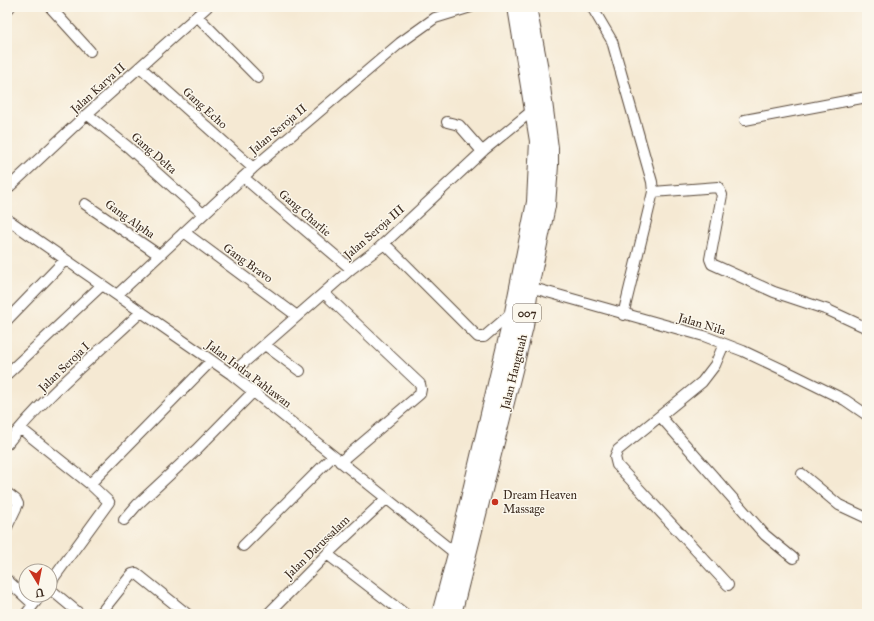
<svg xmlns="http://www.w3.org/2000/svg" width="874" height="621" viewBox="0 0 874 621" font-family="'IM FELL Great Primer',serif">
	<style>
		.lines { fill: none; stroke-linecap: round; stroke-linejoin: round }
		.minor-casing { stroke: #574739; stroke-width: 12 }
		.trunk-casing { stroke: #574739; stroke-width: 18 }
		.minor { stroke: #fff; stroke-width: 10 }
		.trunk { stroke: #fff; stroke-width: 16 }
		.poi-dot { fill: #c8321e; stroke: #fbf7ec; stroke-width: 1.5 }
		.labels { text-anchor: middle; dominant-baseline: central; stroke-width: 3; stroke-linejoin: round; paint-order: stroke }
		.shield { fill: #fbf7ec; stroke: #75685c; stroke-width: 1 }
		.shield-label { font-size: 11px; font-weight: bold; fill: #3b2a1e }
		.street-label { font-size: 12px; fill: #3b2a1e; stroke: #fbf7ec }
		.poi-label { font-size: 12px; fill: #3b2a1e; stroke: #fbf7ec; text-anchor: start }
	</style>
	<rect width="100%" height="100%" fill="#fbf7ec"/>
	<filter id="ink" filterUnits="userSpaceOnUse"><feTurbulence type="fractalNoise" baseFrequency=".025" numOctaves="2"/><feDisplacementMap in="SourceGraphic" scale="8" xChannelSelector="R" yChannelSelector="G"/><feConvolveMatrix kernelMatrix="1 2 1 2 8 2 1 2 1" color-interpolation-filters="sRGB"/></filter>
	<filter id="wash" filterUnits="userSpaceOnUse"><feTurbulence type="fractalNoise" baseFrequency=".012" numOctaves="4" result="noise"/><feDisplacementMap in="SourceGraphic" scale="16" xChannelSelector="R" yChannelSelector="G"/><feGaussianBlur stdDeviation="0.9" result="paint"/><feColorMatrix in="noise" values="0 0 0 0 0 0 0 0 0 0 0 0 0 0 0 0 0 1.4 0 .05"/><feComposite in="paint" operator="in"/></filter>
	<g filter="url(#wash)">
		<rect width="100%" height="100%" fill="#f5e9d3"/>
	</g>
	<g filter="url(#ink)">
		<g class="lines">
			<g class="minor-casing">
				<path id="minor" d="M 50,7 L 90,51
					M 592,7 L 612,41 L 652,182 L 653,192 L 623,315
					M 7,10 L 10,7
					M 197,16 L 258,78
					M 140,67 L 253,168
					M 87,114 L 128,147 L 203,214
					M 745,120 L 867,97
					M 447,122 L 459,125 L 480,149 L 484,150
					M 243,177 L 351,269
					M 7,189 L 87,114 L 207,7
					M 653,192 L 718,187 L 722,195 L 710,259 L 712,264 L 774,292 L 828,310 L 867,328
					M 85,204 L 159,255
					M 7,219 L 231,374 L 456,554 L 460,555
					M 184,232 L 297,316
					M 384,243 L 478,337 L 484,337 L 513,312
					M 526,286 L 704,336 L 743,351 L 792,374 L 845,400 L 867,415
					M 324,293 L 420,384 L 421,389 L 420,394 L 340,462
					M 118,294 L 253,168 L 400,43 L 435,18 L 471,7
					M 7,320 L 65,260
					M 724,344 L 715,365 L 702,382 L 618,450 L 615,457 L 617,465 L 728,585
					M 265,345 L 300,371
					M 7,374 L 102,285
					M 231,374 L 351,269 L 379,248 L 484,150 L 533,110
					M 660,416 L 765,535 L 793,558
					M 20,428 L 90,484 L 109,502 L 50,583
					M 7,444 C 45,395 96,355 141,312
					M 802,474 L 839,505 L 867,518
					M 90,484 L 211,361
					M 7,493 L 16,500 L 18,504 L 7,527
					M 124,520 L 137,505 L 196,450 L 253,392
					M 243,546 L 333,456
					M 327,554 L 405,614
					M 7,580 L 33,604
					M 50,589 L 80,614
					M 26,614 L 41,595
					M 100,614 L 132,574 L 136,573 L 187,614
					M 268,614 L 327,554 L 386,499"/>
			</g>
			<g class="trunk-casing">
				<path id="trunk" d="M 440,614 L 456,554 L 513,312 L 535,202 L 538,141 L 516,7
					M 453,614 L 525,326 L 530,287 L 547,206 L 550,165 L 550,148 L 539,64 L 528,7"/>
			</g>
			<use href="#minor" class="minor"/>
			<use href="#trunk" class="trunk"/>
		</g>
	</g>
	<circle class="poi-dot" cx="495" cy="502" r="4"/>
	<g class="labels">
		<rect class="shield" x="513" y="304" width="28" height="18" rx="3"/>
		<g class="shield-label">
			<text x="527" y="313">007</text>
		</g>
		<g class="street-label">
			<text transform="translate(98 88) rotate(-42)">Jalan Karya II</text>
			<text transform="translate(205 108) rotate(42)">Gang Echo</text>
			<text transform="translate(278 129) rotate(-40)">Jalan Seroja II</text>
			<text transform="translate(154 153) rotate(41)">Gang Delta</text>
			<text transform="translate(305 213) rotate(41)">Gang Charlie</text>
			<text transform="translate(130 219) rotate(35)">Gang Alpha</text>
			<text transform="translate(374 232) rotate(-41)">Jalan Seroja III</text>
			<text transform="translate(248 263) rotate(36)">Gang Bravo</text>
			<text transform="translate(702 324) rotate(17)">Jalan Nila</text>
			<text transform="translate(64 367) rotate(-44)">Jalan Seroja I</text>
			<text transform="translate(514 372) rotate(-76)">Jalan Hangtuah</text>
			<text transform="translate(249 374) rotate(37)">Jalan Indra Pahlawan</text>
			<text transform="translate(317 547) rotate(-44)">Jalan Darussalam</text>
		</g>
		<g class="poi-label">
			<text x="503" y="495">Dream Heaven<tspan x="503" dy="14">Massage</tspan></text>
		</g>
	</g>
	<rect width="874" height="621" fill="none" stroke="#fbf7ec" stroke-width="24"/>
	<g transform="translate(38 583) rotate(170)"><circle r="19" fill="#fbf7ec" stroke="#aea59a"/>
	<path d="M0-3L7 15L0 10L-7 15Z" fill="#c8321e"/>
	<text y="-6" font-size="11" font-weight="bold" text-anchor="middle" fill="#3b2a1e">U</text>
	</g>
</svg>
